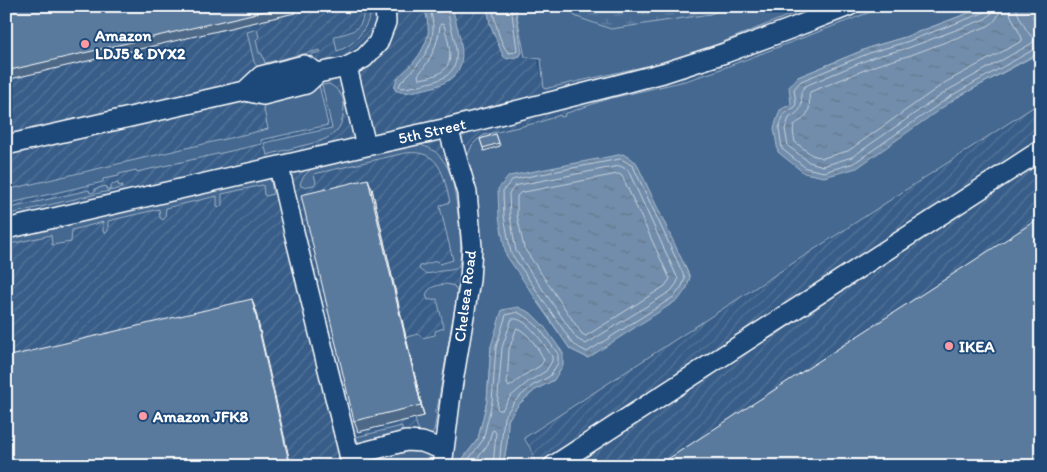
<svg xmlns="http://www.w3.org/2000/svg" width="1047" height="472" viewBox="0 0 1047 472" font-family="Itim,sans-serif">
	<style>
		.industrial { fill: url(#industrial-furrows) }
		.grass { fill: #446890; stroke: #a2b4c8; fill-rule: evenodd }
		.wetland { fill: url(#wetland-marsh); stroke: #a2b4c8 }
		.water { fill: url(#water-ripples); stroke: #aabbcd }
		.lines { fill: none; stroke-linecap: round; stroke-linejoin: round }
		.shore { stroke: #c6d1dd; stroke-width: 1 }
		.minor-casing { stroke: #fff; stroke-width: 22 }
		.minor { stroke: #1f4a7a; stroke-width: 19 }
		.wall { fill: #4d6987; stroke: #fff }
		.shaded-wall { fill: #3f556e; stroke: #fff }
		.building { fill: #5a7a9d; stroke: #fff }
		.poi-dot { fill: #ff9aa2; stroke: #1f4a7a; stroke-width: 2 }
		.labels { text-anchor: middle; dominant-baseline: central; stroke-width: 4; stroke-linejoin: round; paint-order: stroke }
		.poi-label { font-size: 16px; font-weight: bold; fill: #fff; stroke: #1f4a7a; text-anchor: start }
		.street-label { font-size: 16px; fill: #fff; stroke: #1f4a7a }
	</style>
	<defs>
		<pattern id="industrial-furrows" width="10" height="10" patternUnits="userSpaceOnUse" patternTransform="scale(1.25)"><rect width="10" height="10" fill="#375d88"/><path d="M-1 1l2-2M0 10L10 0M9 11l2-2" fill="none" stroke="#55759a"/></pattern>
		<pattern id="wetland-marsh" width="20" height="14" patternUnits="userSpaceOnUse" patternTransform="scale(1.25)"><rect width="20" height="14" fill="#446890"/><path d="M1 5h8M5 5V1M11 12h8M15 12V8" fill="none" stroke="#607fa1"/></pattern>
		<pattern id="water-ripples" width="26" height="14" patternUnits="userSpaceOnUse" patternTransform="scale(1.25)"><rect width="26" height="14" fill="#718dab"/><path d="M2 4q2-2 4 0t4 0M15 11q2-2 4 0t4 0" fill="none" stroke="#64768a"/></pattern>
	</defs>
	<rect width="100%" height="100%" fill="#28517f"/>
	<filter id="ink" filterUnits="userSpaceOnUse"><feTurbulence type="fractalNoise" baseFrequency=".02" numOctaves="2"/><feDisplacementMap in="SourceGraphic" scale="10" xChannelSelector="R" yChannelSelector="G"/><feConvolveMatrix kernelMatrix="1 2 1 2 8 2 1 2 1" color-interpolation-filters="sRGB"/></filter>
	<g filter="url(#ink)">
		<path class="industrial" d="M 6,6 L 525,6 L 543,83 L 737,6 L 1041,6 L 1041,466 L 6,466 Z"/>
		<path class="grass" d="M 362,6 L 373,6 C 368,25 358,45 337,51 L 334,36 C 352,33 367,28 362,6 Z
			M 515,6 L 563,6 L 577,17 L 710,14 L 730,6 L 812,6 L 703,50 L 660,63 L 544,89 L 541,59 L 525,57 Z
			M 886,6 L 987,6 L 905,37 L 871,47 L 798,77 L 956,98 L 1038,54 L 1041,45 L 1041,102 L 524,438 C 530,449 536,453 534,466 L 503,466 L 507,443 L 508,420 L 518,405 L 535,390 L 554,380 L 491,346 L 487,401 L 478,439 L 461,461 L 464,466 L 452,466 L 451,462 L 480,249 L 479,223 L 476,198 L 468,159 L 468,155 L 472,145 L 477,140 L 484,135 L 540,122 L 560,115 L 561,117 L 565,116 L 564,114 L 607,99 L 685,81 L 713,72 ZM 537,302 L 588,358 L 570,349 Z
			M 257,29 L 259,37 L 256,40 L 259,53 L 262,54 L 265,63 L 320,50 L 321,52 L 312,54 L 312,57 L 263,68 C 258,68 256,66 254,62 L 247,32 Z
			M 329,84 C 336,87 344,96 344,105 C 344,136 327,140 301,146 C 290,149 278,152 267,155 L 264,143 L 332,128 L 322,85 Z
			M 319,85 L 328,125 L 261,140 L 262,144 L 137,172 L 136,170 L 119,174 L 119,176 L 103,179 L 103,182 L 6,204 L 6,190 L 268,129 L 263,105 L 264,102 L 288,92 Z
			M 412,144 C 425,145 435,149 442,159 C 447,165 450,172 452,180 C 456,193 465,257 458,267 C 455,271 443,270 436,272 C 429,274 425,275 419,269 L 420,266 L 436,261 L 438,262 L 440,264 L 453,260 L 440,207 L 441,205 L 450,202 C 443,175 441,149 405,153 L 314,174 L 316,182 L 314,185 L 303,187 L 300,185 C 301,177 309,170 316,167 Z
			M 269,178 L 271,181 L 273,194 L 266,196 L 264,195 L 263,185 L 222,194 L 222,205 L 220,207 L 217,206 L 217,196 L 166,208 L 165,218 L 163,220 L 160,218 L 159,209 L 108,221 L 108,231 L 106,233 L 103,232 L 103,222 L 72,230 L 71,242 L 52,245 L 51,235 L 6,245 L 6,239 Z
			M 118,183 L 119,186 L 123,185 L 122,188 L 6,215 L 6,209 L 89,190 L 90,193 L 95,192 L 95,189 L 106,186 L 107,190 L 111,189 L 111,185 Z
			M 447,284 L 454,286 L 457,291 L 457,294 L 437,410 L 435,410 L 435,413 L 437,414 L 434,431 L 430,436 C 419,433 417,429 415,418 L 424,416 L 406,337 L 419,334 L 422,338 L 435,335 L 435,331 L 444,328 L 437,299 L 428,300 L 426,295 C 429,286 438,285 447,284 Z
			M 402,426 L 402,432 L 360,443 L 357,440 L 356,437 Z
			M 410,449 L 426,452 L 428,458 L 428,466 L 363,466 L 364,463 L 367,458 Z"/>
		<path class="wetland" d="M 563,6 L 730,6 L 710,14 L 611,29 L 577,17 Z"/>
		<path class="water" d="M 424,6 L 452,6 C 461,45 478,78 425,89 C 415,91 404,95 395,90 C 392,78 407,71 414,62 C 420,54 426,44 428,34 C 429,24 426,15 424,6 Z
			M 487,6 L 515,6 L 522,52 L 520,56 L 507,59 L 503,56 L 490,24 Z
			M 987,6 L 1027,6 C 1037,24 1045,32 1038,53 L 956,98 L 857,168 L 824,177 L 804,173 L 778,152 L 774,128 L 780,110 L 791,104 L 789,87 L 798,77 L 871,47 L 905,37 Z
			M 623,154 L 636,162 L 690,277 L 687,288 L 679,299 L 588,358 L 570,349 L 506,255 L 499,217 L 498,189 L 509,176 Z
			M 518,307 L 531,313 L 543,325 L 563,353 L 563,365 L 554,380 L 535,390 L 518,405 L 508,420 L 507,443 L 503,466 L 464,466 L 461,461 L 478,439 L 487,401 L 491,346 L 502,310 Z"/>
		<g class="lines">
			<path class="shore" d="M 429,6 C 431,13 433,19 433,26 C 434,50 416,67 401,82 L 399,86 L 401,88 C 410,88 419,85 428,83 C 475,73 450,38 447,6
				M 492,6 C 495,20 499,44 509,53 L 515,52 L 517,50 L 511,6
				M 987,6 L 986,10 L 983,13 L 906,42 L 872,52 L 801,81 L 794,89 L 796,103 L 795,107 L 784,114 L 779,128 L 782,149 L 806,168 L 824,172 L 854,163 L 954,94 L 1033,50 L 1037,47 L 1041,47
				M 993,6 L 991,14 L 985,19 L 908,48 L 874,57 L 805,86 L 801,92 C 802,107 803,110 789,118 L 785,129 L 788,146 L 809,162 L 823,166 L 852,157 L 950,89 L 1029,45 L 1033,42 L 1034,39 C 1027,33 1017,15 1016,6
				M 1000,6 C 1000,15 996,21 988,26 L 911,55 L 877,65 L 810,92 C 808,99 811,105 808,112 C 800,128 789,116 795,142 L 812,155 L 823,158 L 848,151 L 946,82 L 1022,41 L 1022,38 L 1011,16 L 1009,6
				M 441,24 L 444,25 C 452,55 458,74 419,79 L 418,75 C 430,61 438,45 440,26 Z
				M 621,159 L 633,166 L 685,278 L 682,286 L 675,296 L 587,352 L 573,344 L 511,253 L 504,216 L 503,191 L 512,180 Z
				M 620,166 L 628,170 L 678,279 L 677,283 L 671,291 L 586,344 L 577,339 L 516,251 L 510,216 L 509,193 L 515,186 Z
				M 619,174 L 622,176 L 670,279 L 665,286 L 586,336 L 582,334 L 524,248 L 517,215 L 517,196 L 520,193 Z
				M 512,319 C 527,316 544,345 552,356 L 552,361 L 546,371 L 528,382 L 510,397 L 502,410 L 499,410 L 497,408 L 502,348 Z
				M 517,328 C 528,332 539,349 544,360 L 540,366 L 526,374 L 509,387 L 507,384 L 509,350 Z
				M 468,466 L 468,460 L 483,440 L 492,402 L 496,347 L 506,315 L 517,312 L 528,318 L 539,328 L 558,354 L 558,363 L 550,376 L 532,386 L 515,401 L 504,417 L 499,466
				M 475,466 L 475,462 L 488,444 L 492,431 L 494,430 L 496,433 L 493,466"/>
			<g class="minor-casing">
				<path id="minor" d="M 347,67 L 366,146
					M 245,91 L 261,76 L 304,65 L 318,73
					M 6,145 L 245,91 L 263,95 L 306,84 L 318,73 L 347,67 L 364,58 L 378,43 L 386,22 L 385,6
					M 279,167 L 294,232 L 352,466
					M 6,229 L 366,146 L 448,128 L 617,85 L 663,73 L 725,53 L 787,30 L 849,6
					M 349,456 L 406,441 L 422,442 L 444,450
					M 442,466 L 451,394 L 470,280 L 472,247 L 467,193 L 448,128
					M 553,466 L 1041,150"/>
			</g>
			<use href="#minor" class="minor"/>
		</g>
		<path class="wall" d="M 6,6 L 293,6 L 295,13 L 6,80 Z
			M 496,134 L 500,146 L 484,151 L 480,139 Z
			M 372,189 L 424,416 L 358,432 L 354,421 Z"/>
		<path class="shaded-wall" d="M 368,179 L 372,189 L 424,416 L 421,405 Z
			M 252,299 L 255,308 L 291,466 L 290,466 Z"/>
		<path class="building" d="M 6,6 L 287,6 L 6,71 Z
			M 496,134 L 499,143 L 483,148 L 480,139 Z
			M 368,179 L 421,405 L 354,421 L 301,195 Z
			M 1041,217 L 1041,466 L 657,466 Z
			M 252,299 L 290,466 L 6,466 L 6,357 Z"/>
	</g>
	<g class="poi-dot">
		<circle cx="85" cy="44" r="5"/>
		<circle cx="949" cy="346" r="5"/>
		<circle cx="143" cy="416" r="5"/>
	</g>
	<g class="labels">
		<g class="poi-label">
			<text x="95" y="35">Amazon<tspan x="95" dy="18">LDJ5 &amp; DYX2</tspan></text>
			<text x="959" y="346">IKEA</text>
			<text x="153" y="416">Amazon JFK8</text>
		</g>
		<g class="street-label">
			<text transform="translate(432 131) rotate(-13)">5th Street</text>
			<text transform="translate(465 296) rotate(-83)">Chelsea Road</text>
		</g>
	</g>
	<rect width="1047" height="472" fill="none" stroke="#1f4a7a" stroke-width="25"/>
	<rect x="12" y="12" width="1022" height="447" fill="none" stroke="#fff" stroke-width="2" filter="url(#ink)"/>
</svg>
